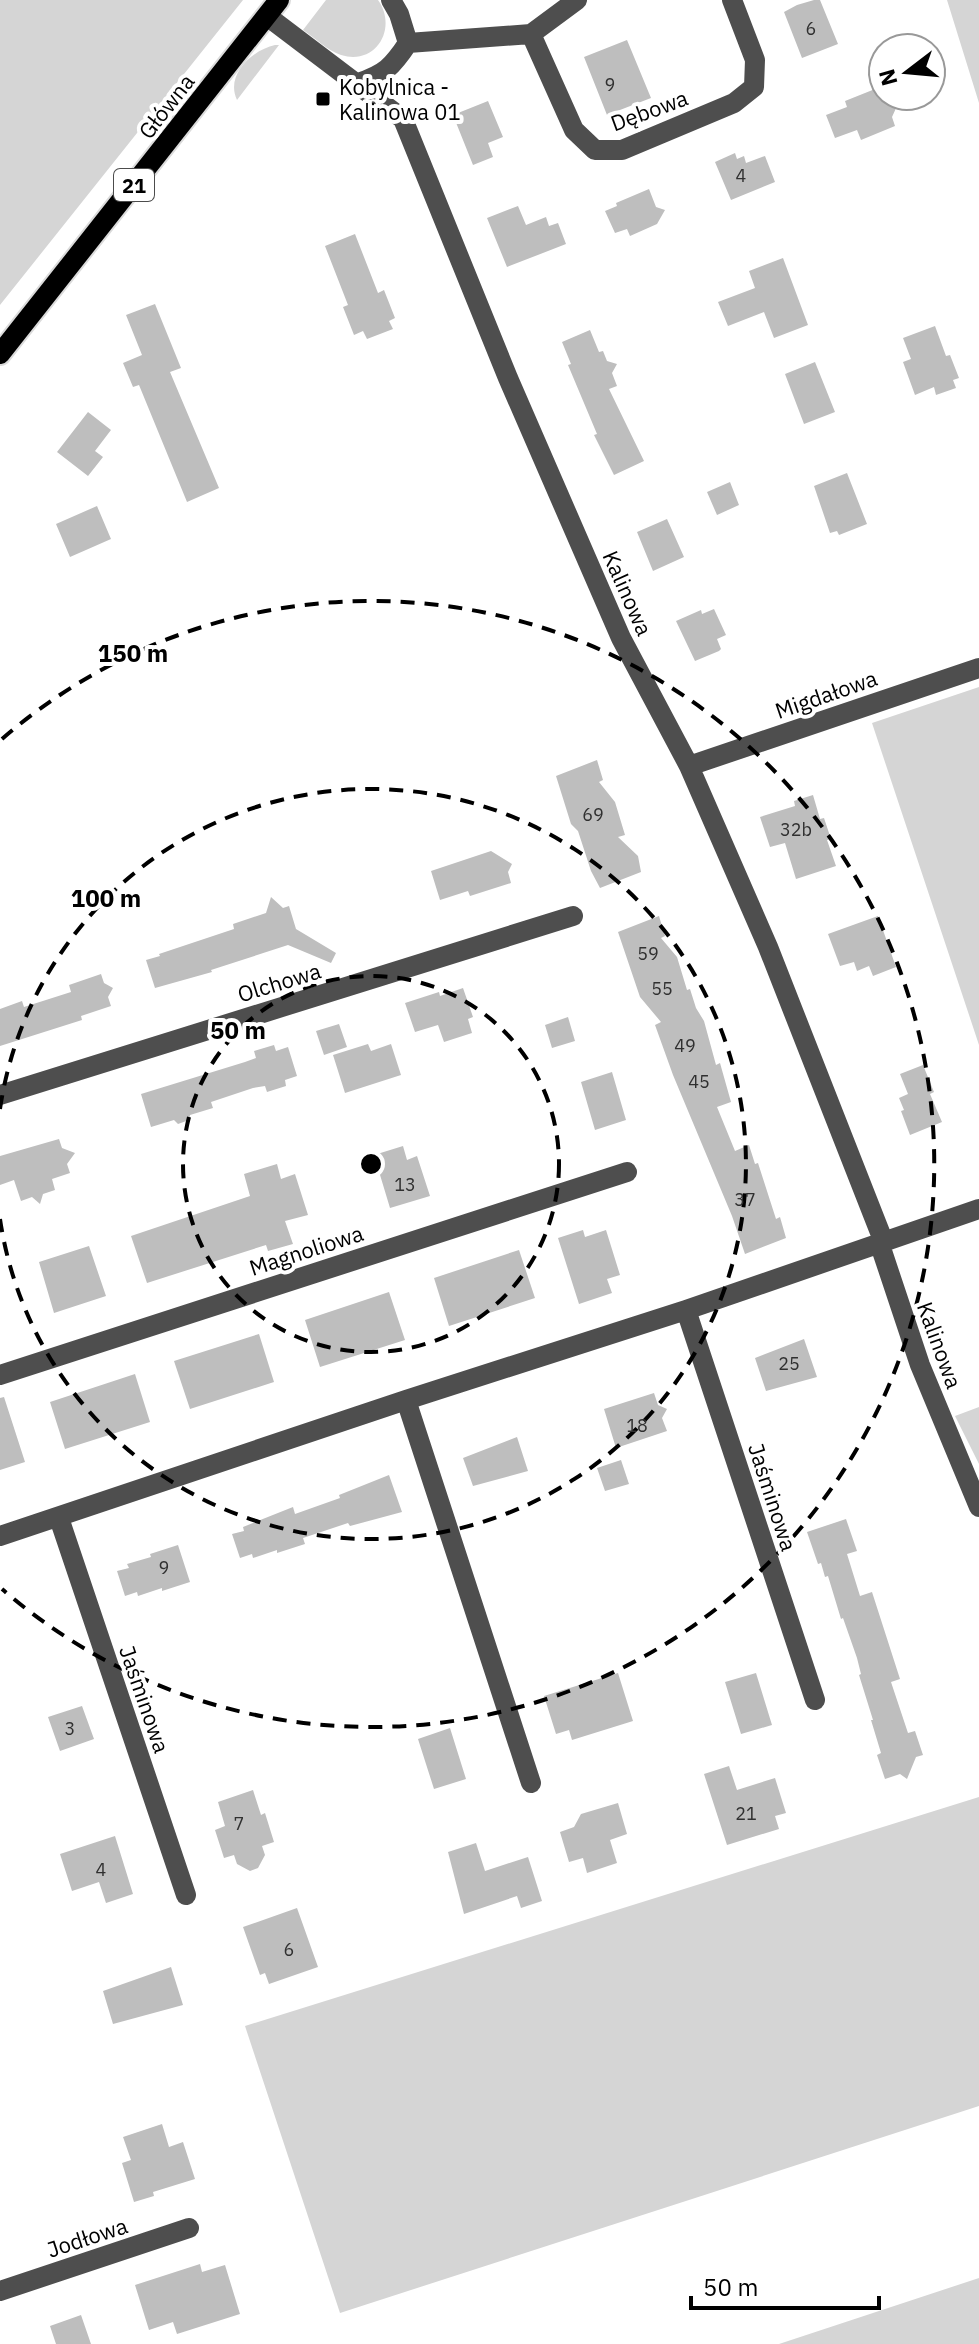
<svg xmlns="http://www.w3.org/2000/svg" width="979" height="2344" viewBox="0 0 979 2344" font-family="'IBM Plex Sans',sans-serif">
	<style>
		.green { fill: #d5d5d5 }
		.building { fill: #bebebe }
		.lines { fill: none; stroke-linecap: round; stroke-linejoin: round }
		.major-casing { stroke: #dbdbdb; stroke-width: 24 }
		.minor { stroke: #4e4e4e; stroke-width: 20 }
		.major { stroke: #000; stroke-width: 20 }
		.ring { fill: none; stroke: #000; stroke-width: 4; stroke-dasharray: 14 10 }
		.poi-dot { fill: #000; stroke: #fff; stroke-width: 3 }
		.labels { text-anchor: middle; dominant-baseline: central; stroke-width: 8; stroke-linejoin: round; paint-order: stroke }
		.number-label { font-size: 18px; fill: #303030 }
		.shield { fill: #fff; stroke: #4c4c4c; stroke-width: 2 }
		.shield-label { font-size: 20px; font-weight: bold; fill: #000 }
		.poi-label { font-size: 22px; fill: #000; stroke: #fff; text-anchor: start }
		.street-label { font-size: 22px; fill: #000; stroke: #fff }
		.centre { fill: #000; stroke: #fff; stroke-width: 4 }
		.ring-label { font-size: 24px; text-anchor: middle; font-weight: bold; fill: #000; stroke: #fff; stroke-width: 8; stroke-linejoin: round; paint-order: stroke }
	</style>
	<rect width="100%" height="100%" fill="#fff"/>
	<path class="green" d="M 0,0 L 243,0 L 0,305 Z
		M 326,0 L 378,0 C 398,28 376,66 341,55 C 328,51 315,38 303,30 Z
		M 947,0 L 979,0 L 979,103 Z
		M 275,45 L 279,45 L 237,100 C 225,75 252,50 275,45 Z
		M 979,687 L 979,1045 L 872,723 Z
		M 979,1407 L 979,1464 L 955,1416 Z
		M 979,1797 L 979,2106 L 340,2313 L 245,2026 Z
		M 979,2278 L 979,2344 L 779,2344 Z"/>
	<path class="building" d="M 814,0 L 820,0 L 838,44 L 802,58 L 784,12 L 797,5 Z
		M 627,40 L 651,98 L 607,115 L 584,57 Z
		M 880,87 L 886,102 L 897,106 L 892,117 L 895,126 L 861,140 L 857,130 L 835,138 L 826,115 L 847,107 L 845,101 Z
		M 488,101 L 503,137 L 488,143 L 493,157 L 473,165 L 453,115 Z
		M 735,153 L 737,159 L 744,156 L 746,163 L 765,156 L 775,182 L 731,200 L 715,162 Z
		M 649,189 L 656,207 L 665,210 L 657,224 L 630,236 L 627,229 L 615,233 L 605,211 L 617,206 L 616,203 Z
		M 518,206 L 526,225 L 546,217 L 549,226 L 558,223 L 566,244 L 507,267 L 487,218 Z
		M 355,234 L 378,293 L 384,290 L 395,318 L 389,321 L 393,329 L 367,339 L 363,331 L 354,335 L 343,307 L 348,305 L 325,246 Z
		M 783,258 L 808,325 L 774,338 L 764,312 L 728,326 L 718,302 L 755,288 L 749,271 Z
		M 155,304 L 181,368 L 170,372 L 219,488 L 187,502 L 139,385 L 133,387 L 123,363 L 142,355 L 126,315 Z
		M 935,326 L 946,356 L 950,355 L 959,378 L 953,380 L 956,388 L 936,395 L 934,387 L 915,395 L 903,362 L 911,359 L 903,338 Z
		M 590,330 L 599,352 L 603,351 L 607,361 L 617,364 L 612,373 L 617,386 L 609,389 L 644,461 L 614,475 L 594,435 L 597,434 L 568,365 L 571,364 L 562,342 Z
		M 815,362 L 835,412 L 804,424 L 785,374 Z
		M 88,412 L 111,430 L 95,451 L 103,457 L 88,476 L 57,452 Z
		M 847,473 L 867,524 L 839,535 L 837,531 L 830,533 L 814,486 Z
		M 730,482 L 739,505 L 717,515 L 707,492 Z
		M 97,506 L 111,539 L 70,557 L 56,524 Z
		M 667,519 L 684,557 L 653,571 L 637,532 Z
		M 714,609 L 726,635 L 717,639 L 721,649 L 719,651 L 695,661 L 676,621 L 701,610 L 702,614 Z
		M 597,760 L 603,780 L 599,782 L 615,802 L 625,835 L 618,837 L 638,856 L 641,872 L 600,888 L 591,871 L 578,831 L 571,824 L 556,776 Z
		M 813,795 L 820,819 L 824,818 L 831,839 L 827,840 L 836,866 L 796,879 L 785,843 L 770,847 L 760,817 L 795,806 L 794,801 Z
		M 491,851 L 512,864 L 508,872 L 511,883 L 470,896 L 468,891 L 440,900 L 431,871 Z
		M 271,897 L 283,908 L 289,906 L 296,929 L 336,953 L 331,963 L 288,945 L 211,970 L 212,972 L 155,988 L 146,960 L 160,956 L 159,954 L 234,929 L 233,924 L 266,913 Z
		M 659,916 L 665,936 L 661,938 L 677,957 L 687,990 L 690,989 L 696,1008 L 704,1021 L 716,1065 L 720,1063 L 731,1102 L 717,1107 L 735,1151 L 749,1145 L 755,1164 L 758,1163 L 776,1219 L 780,1217 L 786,1238 L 745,1254 L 732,1216 L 673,1075 L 655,1025 L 661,1022 L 640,997 L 618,932 Z
		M 878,916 L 896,967 L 873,976 L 869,966 L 857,971 L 854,962 L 840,966 L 828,934 Z
		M 101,974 L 104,983 L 113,988 L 108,997 L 111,1006 L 81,1016 L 82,1020 L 0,1046 L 0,1009 L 22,1001 L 24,1007 L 71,992 L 69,985 Z
		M 463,988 L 473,1017 L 468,1019 L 472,1033 L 444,1042 L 438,1025 L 415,1032 L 405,1003 L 439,992 L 440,996 Z
		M 568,1017 L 575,1041 L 552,1048 L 545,1025 Z
		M 339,1024 L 347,1047 L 324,1055 L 316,1031 Z
		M 368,1044 L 371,1051 L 391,1044 L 401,1075 L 345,1093 L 333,1055 Z
		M 274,1045 L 276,1051 L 288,1047 L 297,1076 L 285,1080 L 286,1086 L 267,1092 L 265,1086 L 253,1088 L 211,1102 L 213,1108 L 190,1115 L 189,1120 L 178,1124 L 174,1120 L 151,1127 L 141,1094 L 245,1062 L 256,1058 L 254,1051 Z
		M 923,1065 L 934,1092 L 930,1094 L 942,1122 L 910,1135 L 901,1111 L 904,1110 L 899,1098 L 908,1094 L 900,1074 Z
		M 612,1072 L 626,1120 L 595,1130 L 581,1082 Z
		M 59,1139 L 62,1148 L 75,1153 L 67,1164 L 70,1173 L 52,1179 L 55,1190 L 43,1194 L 40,1204 L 32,1197 L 21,1201 L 14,1180 L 0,1185 L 0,1156 Z
		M 403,1146 L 407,1160 L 417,1156 L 430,1196 L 390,1208 L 374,1155 Z
		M 277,1164 L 281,1179 L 295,1174 L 308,1215 L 285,1221 L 293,1244 L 268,1251 L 266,1245 L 147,1283 L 131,1236 L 250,1196 L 244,1174 Z
		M 583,1230 L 585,1237 L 606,1230 L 620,1275 L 607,1279 L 612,1293 L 579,1304 L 558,1238 Z
		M 89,1246 L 106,1296 L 54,1313 L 39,1262 Z
		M 519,1250 L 535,1298 L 449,1326 L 434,1278 Z
		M 389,1292 L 405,1340 L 320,1367 L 305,1320 Z
		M 259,1334 L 274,1382 L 190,1409 L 174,1361 Z
		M 804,1339 L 817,1377 L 766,1391 L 755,1358 Z
		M 135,1374 L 150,1422 L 65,1449 L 50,1402 Z
		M 654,1393 L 658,1405 L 667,1409 L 662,1418 L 667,1431 L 616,1448 L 604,1409 Z
		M 4,1397 L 25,1462 L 0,1470 L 0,1398 Z
		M 517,1437 L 528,1471 L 473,1486 L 463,1458 Z
		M 621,1460 L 629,1484 L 605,1491 L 597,1468 Z
		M 389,1475 L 402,1512 L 350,1526 L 348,1523 L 303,1538 L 305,1544 L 277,1553 L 277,1550 L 253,1558 L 252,1554 L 240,1558 L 232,1534 L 244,1531 L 243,1527 L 293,1507 L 295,1514 L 340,1498 L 339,1495 Z
		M 846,1519 L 857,1551 L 847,1554 L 860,1596 L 872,1592 L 900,1679 L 891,1682 L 908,1733 L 915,1731 L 923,1755 L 916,1757 L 907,1779 L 900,1774 L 885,1779 L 877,1755 L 881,1753 L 871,1720 L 873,1720 L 859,1675 L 861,1674 L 857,1658 L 843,1618 L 841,1619 L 828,1576 L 825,1577 L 821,1563 L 818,1564 L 807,1532 Z
		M 178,1545 L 190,1582 L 162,1591 L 162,1588 L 138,1596 L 137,1592 L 125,1596 L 117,1571 L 129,1568 L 127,1564 L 151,1557 L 150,1554 Z
		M 618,1673 L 633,1721 L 572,1740 L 569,1730 L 556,1734 L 544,1696 Z
		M 756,1673 L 772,1725 L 741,1734 L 725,1682 Z
		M 82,1706 L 94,1739 L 60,1751 L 48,1717 Z
		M 450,1728 L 466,1779 L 434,1789 L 418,1739 Z
		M 729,1766 L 737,1790 L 775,1778 L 786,1813 L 775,1816 L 779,1829 L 727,1845 L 704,1774 Z
		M 253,1790 L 261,1815 L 265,1813 L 274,1842 L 262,1846 L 265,1855 L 258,1868 L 250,1871 L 237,1864 L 234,1855 L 224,1858 L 215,1830 L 225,1826 L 218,1802 Z
		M 618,1803 L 627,1834 L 610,1840 L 617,1863 L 587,1873 L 583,1858 L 569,1862 L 560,1832 L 574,1827 L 581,1814 Z
		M 115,1836 L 133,1894 L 106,1903 L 99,1882 L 72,1891 L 60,1854 Z
		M 476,1843 L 485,1871 L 528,1857 L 542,1901 L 521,1908 L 517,1896 L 464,1914 L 448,1852 Z
		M 297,1908 L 318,1967 L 269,1984 L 265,1973 L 260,1975 L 243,1927 Z
		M 171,1967 L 183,2005 L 113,2024 L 103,1991 Z
		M 162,2124 L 169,2147 L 183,2142 L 195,2179 L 153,2192 L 154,2196 L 134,2202 L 122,2163 L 131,2160 L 123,2137 Z
		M 200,2264 L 202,2272 L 225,2265 L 240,2314 L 177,2334 L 173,2322 L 149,2330 L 135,2285 Z
		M 81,2315 L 91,2344 L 56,2344 L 50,2326 Z"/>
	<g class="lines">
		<g class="major-casing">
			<path id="major" d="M 0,354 L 279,0"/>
		</g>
		<path class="minor" d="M 391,0 L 399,14 L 408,43
			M 267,16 L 403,119 L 508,378 L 621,638 L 689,766 L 768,947 L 883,1240
			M 531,34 L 574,130 L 595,150 L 622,150 L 734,103 L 754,87 L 755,60 L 732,0
			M 408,43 L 531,34 L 577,0
			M 358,83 C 385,74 392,67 408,43
			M 689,766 L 979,668
			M 0,1095 L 573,916
			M 879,1242 L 920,1365 L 979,1507
			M 686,1310 L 815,1700
			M 0,1375 L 627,1172
			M 406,1400 L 531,1783
			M 59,1518 L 186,1895
			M 0,1536 L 406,1400 L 686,1310 L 979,1209
			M 0,2291 L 189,2228"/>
		<use href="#major" class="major"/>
	</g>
	<g class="ring">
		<circle cx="371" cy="1164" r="188"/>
		<path d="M0 1109A375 375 0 1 1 0 1219"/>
		<path d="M2 739A563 563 0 1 1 2 1589"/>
	</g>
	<rect class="poi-dot" x="315" y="91" width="16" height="16" rx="4"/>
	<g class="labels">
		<g class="number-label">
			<text x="811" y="28">6</text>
			<text x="610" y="84">9</text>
			<text x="741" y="175">4</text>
			<text x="593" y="814">69</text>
			<text x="796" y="829">32b</text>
			<text x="648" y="953">59</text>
			<text x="662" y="988">55</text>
			<text x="685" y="1045">49</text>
			<text x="699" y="1081">45</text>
			<text x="405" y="1184">13</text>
			<text x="745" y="1199">37</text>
			<text x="789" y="1363">25</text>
			<text x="637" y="1425">18</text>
			<text x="164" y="1567">9</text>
			<text x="70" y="1728">3</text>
			<text x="746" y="1813">21</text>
			<text x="239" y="1823">7</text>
			<text x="101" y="1869">4</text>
			<text x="289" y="1949">6</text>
		</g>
		<rect class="shield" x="114" y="169" width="40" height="32" rx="6"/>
		<g class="shield-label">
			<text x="134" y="185">21</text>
		</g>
		<g class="poi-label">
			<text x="339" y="86">Kobylnica -<tspan x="339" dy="25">Kalinowa 01</tspan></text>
		</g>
		<g class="street-label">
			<text transform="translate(166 106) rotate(-52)">Główna</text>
			<text transform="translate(649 110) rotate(-20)">Dębowa</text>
			<text transform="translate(628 593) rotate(66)">Kalinowa</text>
			<text transform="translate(826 694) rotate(-19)">Migdałowa</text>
			<text transform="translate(279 982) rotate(-17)">Olchowa</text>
			<text transform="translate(306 1250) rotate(-18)">Magnoliowa</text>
			<text transform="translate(940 1345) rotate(70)">Kalinowa</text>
			<text transform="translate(773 1497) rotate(72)">Jaśminowa</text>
			<text transform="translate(145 1699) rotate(71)">Jaśminowa</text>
			<text transform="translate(87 2237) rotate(-18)">Jodłowa</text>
		</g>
	</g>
	<circle cx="371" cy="1164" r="12" class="centre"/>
	<g class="ring-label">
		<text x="133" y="662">150 m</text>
		<text x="106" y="907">100 m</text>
		<text x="238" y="1039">50 m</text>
	</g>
	<g transform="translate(907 72) rotate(254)"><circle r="38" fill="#ffffff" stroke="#999999" stroke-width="2"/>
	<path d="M0-6L14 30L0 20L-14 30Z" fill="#000000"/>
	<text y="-12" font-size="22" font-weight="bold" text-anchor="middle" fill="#000000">N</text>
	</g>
	<path d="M691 2296v12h188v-12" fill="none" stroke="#000000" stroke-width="4"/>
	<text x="703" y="2296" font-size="24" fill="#000000" stroke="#ffffff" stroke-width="6" paint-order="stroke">50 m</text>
</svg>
